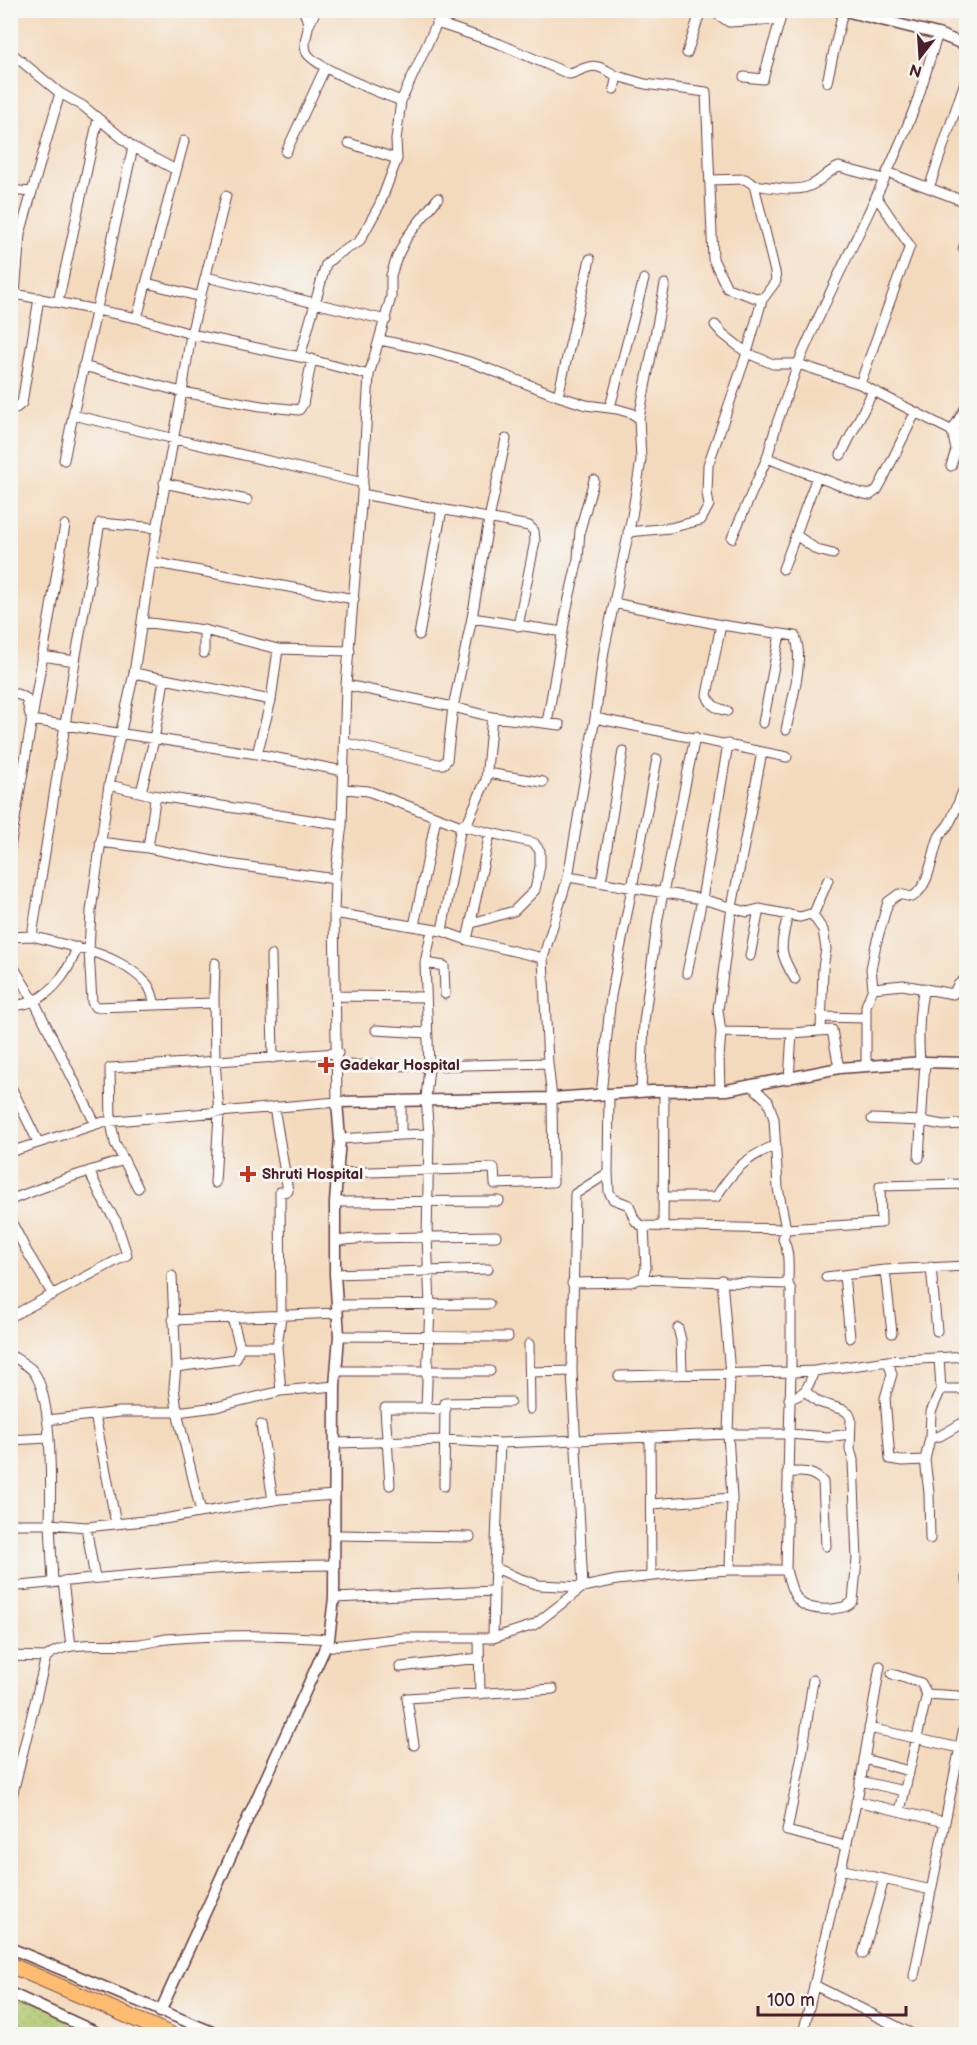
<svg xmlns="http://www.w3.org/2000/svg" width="977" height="2045" viewBox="0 0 977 2045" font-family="'Balsamiq Sans',sans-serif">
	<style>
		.park { fill: url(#park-dots); stroke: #7c724b; stroke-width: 1.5 }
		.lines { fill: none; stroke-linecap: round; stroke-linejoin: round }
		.minor-casing { stroke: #643b41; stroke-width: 11 }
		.tertiary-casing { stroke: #643b41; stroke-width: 13 }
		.trunk-casing { stroke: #643b41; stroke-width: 17 }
		.minor { stroke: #fff; stroke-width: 9 }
		.tertiary { stroke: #fff; stroke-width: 10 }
		.trunk { stroke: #fdbc6f; stroke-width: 15 }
		.poi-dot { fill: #c8321e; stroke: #f6f6f2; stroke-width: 2 }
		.labels { text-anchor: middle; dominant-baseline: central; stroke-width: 6; stroke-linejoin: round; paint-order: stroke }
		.poi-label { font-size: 15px; font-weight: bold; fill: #4a1f2b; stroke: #f6f6f2; text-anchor: start }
	</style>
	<defs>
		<pattern id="park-dots" width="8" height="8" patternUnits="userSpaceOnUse" patternTransform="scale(1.5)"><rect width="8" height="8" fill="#aec66b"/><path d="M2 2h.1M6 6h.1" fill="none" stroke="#90a058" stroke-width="1.8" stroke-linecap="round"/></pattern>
	</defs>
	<rect width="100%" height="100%" fill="#f6f6f2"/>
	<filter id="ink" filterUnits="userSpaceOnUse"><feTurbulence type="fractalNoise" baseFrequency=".0167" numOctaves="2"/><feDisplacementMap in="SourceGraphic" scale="12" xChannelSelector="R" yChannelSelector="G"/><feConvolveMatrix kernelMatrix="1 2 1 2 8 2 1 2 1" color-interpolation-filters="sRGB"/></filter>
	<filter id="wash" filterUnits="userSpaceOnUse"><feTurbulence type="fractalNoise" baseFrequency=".008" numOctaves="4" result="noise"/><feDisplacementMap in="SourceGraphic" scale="24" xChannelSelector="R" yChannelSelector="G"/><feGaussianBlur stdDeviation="1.35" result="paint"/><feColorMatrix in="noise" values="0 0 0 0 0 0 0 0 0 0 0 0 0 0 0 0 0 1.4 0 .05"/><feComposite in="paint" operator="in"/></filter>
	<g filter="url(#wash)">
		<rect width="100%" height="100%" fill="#f4dabd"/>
		<path class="park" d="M 11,1989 L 121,2034 L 11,2034 Z"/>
	</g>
	<g filter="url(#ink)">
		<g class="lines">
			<g class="minor-casing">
				<path id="minor" d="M 303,10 C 315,33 301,35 306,51 C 310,66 383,94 401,101
					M 711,10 L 729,22 L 780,19
					M 437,23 L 500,44 L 569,74 C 577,73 582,68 589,67 C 599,64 609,72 617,76
					M 309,25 L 316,10
					M 10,52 L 60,93 L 83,106 L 133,147 L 176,170
					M 687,53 L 701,10
					M 744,77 L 763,79 L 783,10
					M 827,82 L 843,11
					M 614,89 L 617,76 L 645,84 L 706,92 L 713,259 L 727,288 L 762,300 L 747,353 L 723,334 L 715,325
					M 349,143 L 397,159
					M 133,147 L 73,415 L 363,483
					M 286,152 L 325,68
					M 887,172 L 966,202
					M 710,180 L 745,179 L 754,185 L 775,272 L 776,281 L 762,300
					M 754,185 C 772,187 800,194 815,183 C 823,178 830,170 839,167 L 884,179
					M 929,188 L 966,79
					M 10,190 L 31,192
					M 963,249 L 966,242
					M 206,277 L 386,320
					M 147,283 L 201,297
					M 10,293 L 137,318 L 191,334 L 300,357 L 369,375 L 362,494 L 346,685 L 342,825 L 335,879 L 334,913 L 337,1102 L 103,1122 L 10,1152
					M 15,294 L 20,234 L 60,93
					M 58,302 L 98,119
					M 137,318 L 184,141
					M 380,340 L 428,350 L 473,363 L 558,396 L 586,405 L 617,409 L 631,413 L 639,418 L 641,460 L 632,516 L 604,651 L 595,718 L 568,877
					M 300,357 L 326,264 L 336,255 L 359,242 L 380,204 L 397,159 L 396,140 L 401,101 L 443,10
					M 83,366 L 182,392 L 261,406 L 299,410 L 303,404 L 312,359
					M 369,375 L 391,297 L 391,275 L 397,257 L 407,237 L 438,198
					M 860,384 L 910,246 L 876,196
					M 558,396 L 590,259
					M 10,407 L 16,408 L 22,403 L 39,298
					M 610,407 L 644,279
					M 639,418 L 665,284
					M 841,455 L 873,391
					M 767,458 L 860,493 L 870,495 L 877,490 L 882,481 L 915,413
					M 64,460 L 73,415
					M 951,466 L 956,450 L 952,431 L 966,407
					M 164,483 L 247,500
					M 362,494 L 529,526 L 534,531 L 535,541 L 518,626
					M 628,532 L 670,528 L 701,520 L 709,505 L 707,493 L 708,465 L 747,353 L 773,364 L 798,364 C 835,276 882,193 916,104 C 924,81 930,57 938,34
					M 796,535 L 817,550 L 833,554
					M 732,538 L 767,458 L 777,423 L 798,364 L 860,384 L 966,438
					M 151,562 L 354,599
					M 783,569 C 795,538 805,508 817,477
					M 614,603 L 721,625 L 795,636 C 805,661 791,703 786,730
					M 472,618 L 563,632
					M 142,622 L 204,630 L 278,649 L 350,651
					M 721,625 L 707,695 C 711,706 716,708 727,711
					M 419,635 L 442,509
					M 204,653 L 204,630
					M 42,656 L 75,661 L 100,523 L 157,528
					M 134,673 L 271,700
					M 346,685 L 453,707 L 492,717 L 486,780 L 468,821 L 461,826 L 442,931
					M 10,695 L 17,694 L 26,698 L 30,715
					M 492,717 L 560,725
					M 595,718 L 787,757
					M 31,720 L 257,754 L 343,771
					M 547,723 L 566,612 L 578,559 L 580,530 L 594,480
					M 763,723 L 780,634
					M 345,743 L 438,764 L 443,764 L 447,760 L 453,707 L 472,618 L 489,519 L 506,439
					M 257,754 L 271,700 L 278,649
					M 487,773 L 543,782
					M 109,785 L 152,795 L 342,825
					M 966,788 L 963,791 C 959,801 955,812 950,822 C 947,828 942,831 939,837 C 932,854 930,887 912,897 L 899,894 L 888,902 L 876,944 L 871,969 L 873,988 L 903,985 L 953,994 L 958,985 L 966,978
					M 344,789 L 368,791 L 461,826 L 534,843 L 540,851 L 540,866 L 535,890 L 514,911 L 472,923
					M 141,792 L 154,740 L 164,680
					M 100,842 L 148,848 L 228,864 L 335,879
					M 10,848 L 65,525
					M 148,848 L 155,800 L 152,795
					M 601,882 L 623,751
					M 334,913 L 442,931 L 467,940 L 490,833
					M 788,914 C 781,946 777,950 795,979
					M 812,914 L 823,930 L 826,949 L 823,968 L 821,1031
					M 414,926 L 436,818
					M 32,936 L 75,661
					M 10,937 L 32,936 L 89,951 L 92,1002 L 95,1007 L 155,1005 C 153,998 152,989 146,983 C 132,968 109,956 89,951 L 91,911 L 109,785 L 134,673 L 151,562 L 182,392 L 191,334 L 226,196
					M 467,940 L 543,958
					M 271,955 L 273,1058
					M 750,956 L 759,909 L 800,917 L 814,913 L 828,880
					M 10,961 L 34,1001 L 95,1123
					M 425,963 L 444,966 L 445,994
					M 687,973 L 702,899 L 728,744
					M 337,996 L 425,997
					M 155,1005 L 214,1003
					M 10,1007 C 18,1005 27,1004 34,1001 C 55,991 70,969 77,947
					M 822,1017 L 865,1018
					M 376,1030 L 427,1033
					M 721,1032 L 718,1010 L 732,907 L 762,752
					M 920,1062 C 918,1037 918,1013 924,988
					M 338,1065 L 429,1066 L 425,963 L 432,930
					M 866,1066 L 866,1006 L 873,988
					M 789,1079 L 792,1033
					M 10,1085 L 38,1142
					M 751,1085 L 768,1101 L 774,1119 L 778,1188 L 786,1229 L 881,1223 L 880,1186 L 966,1184
					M 720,1090 L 719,1057 L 721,1032 L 792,1033 L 832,1030 L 839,1068
					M 641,1092 L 644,1022 L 658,918 L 695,737
					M 601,1095 L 611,996 L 657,759
					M 274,1107 L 288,1191 L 280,1192 L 281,1316 L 277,1347 L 281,1391
					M 872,1119 L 921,1121 L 943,1125 L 966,1124
					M 401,1135 L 429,1134
					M 340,1139 L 401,1135 L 401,1100
					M 919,1158 L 925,1062
					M 338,1173 L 494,1168 L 495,1184 L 553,1182 L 552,1098 L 548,1063 L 543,958 L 568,877 L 702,899 L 747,912 L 759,909
					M 608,1173 L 609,1192 L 613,1199 L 629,1205 C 633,1214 633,1224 644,1226
					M 215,1183 L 219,1113 L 215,1061 L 214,996 L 215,963
					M 138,1188 L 115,1143 L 111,1122 L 110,1068 L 338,1053
					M 663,1197 L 716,1197 C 734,1169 745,1158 776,1145
					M 10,1200 L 65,1179 L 124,1160
					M 335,1202 L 499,1201
					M 10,1219 L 26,1250 L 53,1295
					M 663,1227 L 664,1091
					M 336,1241 L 365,1238 L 496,1236
					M 931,1267 L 937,1331
					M 885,1270 L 892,1333
					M 335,1274 L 488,1269
					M 844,1275 L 850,1338
					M 172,1276 L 176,1367 L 174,1387 L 177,1412 L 201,1512
					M 826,1277 L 885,1270 L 966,1266
					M 722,1280 L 730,1374 L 728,1434 L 732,1498 L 730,1570
					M 572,1283 L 631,1282 L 643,1277 L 646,1268 L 644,1226 L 786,1229 L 783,1239 C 790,1253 788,1268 788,1284
					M 338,1305 L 489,1304
					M 10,1317 L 127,1255 L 116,1221 L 105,1204 L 89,1171
					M 232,1318 L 240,1347 L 277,1347
					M 173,1320 L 337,1313
					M 678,1328 L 681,1340 L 682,1373
					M 339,1336 L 508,1337
					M 529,1344 L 530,1409
					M 10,1355 C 18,1360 28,1365 33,1371 C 53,1396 51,1490 50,1524 L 86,1527 L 164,1519 L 280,1499 L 335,1495
					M 888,1361 L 892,1374 L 885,1398 L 890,1459 L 902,1461 L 925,1460 L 930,1438 L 940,1436 L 966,1421
					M 176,1367 L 236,1359 L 240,1347
					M 337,1371 L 490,1371
					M 530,1372 L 572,1371
					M 619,1376 L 791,1372 L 791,1290 L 788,1284 L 640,1279
					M 941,1389 L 966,1389
					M 789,1399 C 807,1394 808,1387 814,1371
					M 446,1409 L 426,1408 L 430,1305 L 427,1237 L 429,1134 L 426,1099 L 429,1066 L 548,1063
					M 95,1415 L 116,1524
					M 47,1420 L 120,1412 L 177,1412 L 216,1407 L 281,1391 L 335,1386
					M 261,1425 L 273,1500
					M 650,1437 L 651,1576
					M 930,1438 L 931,1412 L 941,1389 L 939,1358
					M 10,1440 L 48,1438
					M 336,1443 L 444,1440 L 500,1443 L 728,1434 L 789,1434 L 791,1372 L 814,1371 L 888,1361 L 966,1356
					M 925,1460 L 929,1493 L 930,1539
					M 787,1473 C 801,1471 813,1471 823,1482 L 826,1546
					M 390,1485 L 385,1408 L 426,1408
					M 444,1486 L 445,1403 L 510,1402
					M 651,1504 L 732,1498
					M 10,1524 L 50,1524 L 53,1583
					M 86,1527 L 95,1578
					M 335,1535 L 470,1537
					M 496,1568 L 518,1578 L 539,1585 L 583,1587 L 617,1580 L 681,1573 L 730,1570 L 786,1570 L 789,1434 L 828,1437 L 849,1434
					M 786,1570 C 794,1599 798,1611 831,1609 C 839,1608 847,1608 853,1601 L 857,1559 L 853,1460 L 850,1449 L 851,1419 L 849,1414 L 844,1410 L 818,1402 L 805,1391
					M 966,1580 L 966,1575
					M 63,1581 L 71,1646
					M 10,1587 C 118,1576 226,1565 334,1565
					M 334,1598 L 494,1591 L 500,1443
					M 479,1638 L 480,1694
					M 493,1638 L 494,1591
					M 324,1647 L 403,1638 L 493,1638 L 534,1625 L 583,1587 L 572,1371 L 575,1194 L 608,1173 L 609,1095
					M 10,1656 L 46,1657 C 68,1638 112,1647 140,1644 C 149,1643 158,1640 167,1639 C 221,1634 275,1635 329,1639
					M 400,1667 L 479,1658
					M 892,1674 L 921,1683 L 927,1694 L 900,1811
					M 813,1680 L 802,1755 L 787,1831 L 846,1846
					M 927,1694 L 959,1696
					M 869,1728 L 960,1748
					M 414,1745 L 407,1698 L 553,1689
					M 864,1759 L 909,1771
					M 860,1781 L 904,1791
					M 856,1801 L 945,1822
					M 10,1805 L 46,1657
					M 840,1869 L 931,1890
					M 863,1954 L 884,1879
					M 914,1976 L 966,1717
					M 814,1985 L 912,2034
					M 803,2034 L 859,1790 L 880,1666"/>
			</g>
			<g class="tertiary-casing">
				<path id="tertiary" d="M 841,10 L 938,34 L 966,45
					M 10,1948 L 217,2034
					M 10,1993 L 100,2034
					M 160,2012 L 329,1639 L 334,1598 L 335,1386 L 339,1336 L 335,1274 L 335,1202 L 340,1139 L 337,1102 L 552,1098 L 652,1091 L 727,1090 L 839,1068 L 925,1062 L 966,1063"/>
			</g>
			<g class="trunk-casing">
				<path id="trunk" d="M 10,1965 L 170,2034"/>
			</g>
			<use href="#minor" class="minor"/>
			<use href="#tertiary" class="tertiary"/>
			<use href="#trunk" class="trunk"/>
		</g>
	</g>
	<g class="poi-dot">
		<path d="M323 1056h6v6h6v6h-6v6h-6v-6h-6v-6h6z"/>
		<path d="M245 1165h6v6h6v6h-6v6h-6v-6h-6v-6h6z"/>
	</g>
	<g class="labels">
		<g class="poi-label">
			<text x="340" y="1065">Gadekar Hospital</text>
			<text x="262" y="1174">Shruti Hospital</text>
		</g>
	</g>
	<rect width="977" height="2045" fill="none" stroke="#f6f6f2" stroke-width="36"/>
	<g transform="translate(920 57) rotate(197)" stroke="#f6f6f2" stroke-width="4.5" paint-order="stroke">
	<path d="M0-4.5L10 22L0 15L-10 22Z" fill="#4a1f2b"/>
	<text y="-9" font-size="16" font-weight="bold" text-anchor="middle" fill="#4a1f2b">N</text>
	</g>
	<path d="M758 2006v9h148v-9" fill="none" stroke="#4a1f2b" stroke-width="3"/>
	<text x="767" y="2006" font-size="18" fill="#4a1f2b" stroke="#f6f6f2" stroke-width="4.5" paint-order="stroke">100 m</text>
</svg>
